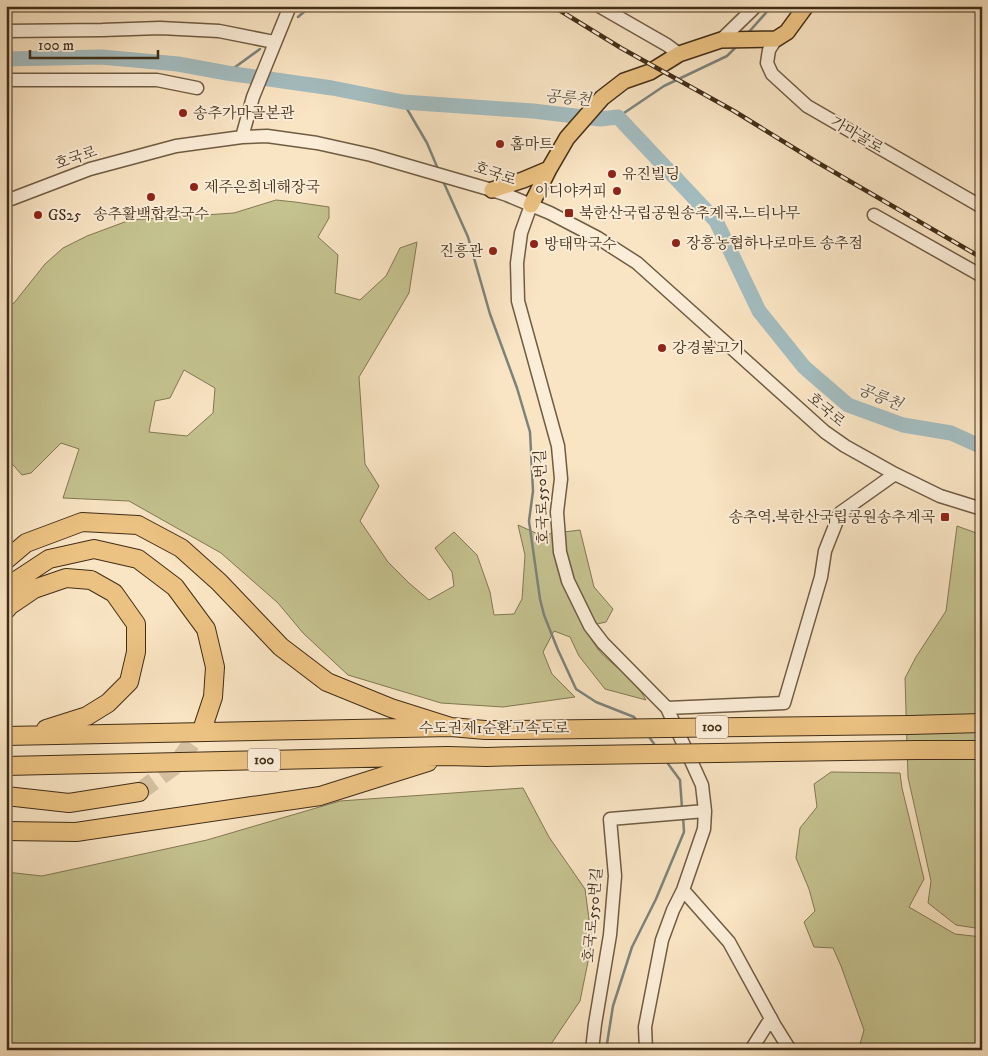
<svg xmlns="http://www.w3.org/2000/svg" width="988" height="1056" viewBox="0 0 988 1056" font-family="'IM FELL DW Pica','Noto Serif KR',serif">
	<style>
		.green { fill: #c4c28f; stroke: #827853; fill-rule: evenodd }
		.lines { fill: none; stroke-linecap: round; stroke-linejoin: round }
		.stream { stroke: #7c837c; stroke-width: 2.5 }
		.river { stroke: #a3bcbf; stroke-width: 15 }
		.highway-tunnel { stroke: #d4c0a1; stroke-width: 18; stroke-dasharray: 18 9; stroke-linecap: butt }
		.minor-casing { stroke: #6f5c42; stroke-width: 15 }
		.major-casing { stroke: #412e17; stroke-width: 18 }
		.highway-casing { stroke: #412e17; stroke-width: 20 }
		.minor { stroke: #fbedd8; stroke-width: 12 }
		.major { stroke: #ecc282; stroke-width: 15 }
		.highway { stroke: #ecc282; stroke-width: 18 }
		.rail-casing { stroke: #412e17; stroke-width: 4.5 }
		.rail { stroke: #fbedd8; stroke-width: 2.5; stroke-dasharray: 8; stroke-linecap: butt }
		.highway-bridge-casing { stroke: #412e17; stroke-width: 20; stroke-linecap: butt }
		.highway-bridge { stroke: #ecc282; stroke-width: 18 }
		.poi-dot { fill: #8f2418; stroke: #fbedd8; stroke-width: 2 }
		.labels { text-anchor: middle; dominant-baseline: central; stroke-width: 4; stroke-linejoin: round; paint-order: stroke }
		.shield { fill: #fbedd8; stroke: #796751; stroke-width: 1 }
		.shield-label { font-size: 14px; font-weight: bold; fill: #412e17 }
		.poi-label { font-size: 15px; fill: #412e17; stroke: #fbedd8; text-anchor: start }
		.street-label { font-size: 15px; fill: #412e17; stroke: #fbedd8 }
		.water-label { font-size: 16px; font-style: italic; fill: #5a5241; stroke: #fbedd8 }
	</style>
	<rect width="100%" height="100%" fill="#f9e4c3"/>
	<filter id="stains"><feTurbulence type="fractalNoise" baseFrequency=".004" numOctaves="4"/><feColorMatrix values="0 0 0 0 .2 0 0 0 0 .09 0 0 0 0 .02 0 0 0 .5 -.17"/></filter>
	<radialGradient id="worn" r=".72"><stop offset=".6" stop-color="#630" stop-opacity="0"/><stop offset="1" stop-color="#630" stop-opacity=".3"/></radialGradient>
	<path class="green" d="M 276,200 L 295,202 L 329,207 L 329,218 L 318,237 L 338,255 L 335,293 L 360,300 L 386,276 L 400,248 L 417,242 L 409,293 L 359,377 L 365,464 L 379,486 L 360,521 L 388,562 L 409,583 L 429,600 L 454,586 L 452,572 L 435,548 L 454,532 L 477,555 L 490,592 L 494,615 L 514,614 L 522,599 L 525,555 L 518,525 L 540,535 L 580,530 L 594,587 L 613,609 L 606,622 L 584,627 C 589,636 595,646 602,654 C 618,669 635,680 646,700 L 605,689 L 579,656 L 570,637 L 554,631 L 543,652 L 552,674 L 575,697 L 503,707 L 441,703 L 348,675 L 303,633 L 278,603 L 221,553 L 129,501 L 63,498 L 79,449 L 61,443 L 31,473 L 22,475 L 6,457 L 6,307 L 14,303 L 45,264 L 63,248 L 87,236 L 130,220 L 234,213 ZM 184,370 L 215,388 L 213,413 L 187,436 L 149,432 L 155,401 L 170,398 Z
		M 957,526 L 982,535 L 982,929 L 956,925 L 928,903 L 931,881 L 908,777 L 905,678 L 916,657 L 946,611 Z
		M 831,772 L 900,773 L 902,788 L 924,879 L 909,907 L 955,934 L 982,937 L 982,1050 L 864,1050 L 860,1044 L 864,1030 L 841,966 L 833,948 L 814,947 L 804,922 L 815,911 L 809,889 L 796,858 L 800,828 L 817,807 L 814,784 Z
		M 523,788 L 549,837 L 585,889 L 592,942 L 580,1001 L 549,1047 L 549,1050 L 6,1050 L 6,872 L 42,876 L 207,840 L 340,801 Z"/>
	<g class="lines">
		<path class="stream" d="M 298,17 L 311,6
			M 748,33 L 772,6
			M 227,73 L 260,49
			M 403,102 L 427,143 L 438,169
			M 618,117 L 664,86 L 727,56 L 738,45
			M 443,181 L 468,237 L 490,314 L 517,388 L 530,432 L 533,491 L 529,521 L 540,599 L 544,615 L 558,650 L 576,689 L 596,702 L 634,717 L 638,722
			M 647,734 L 657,748
			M 666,761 L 680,780 L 682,808
			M 606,1050 L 613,1006 L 632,947 L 656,899 L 684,832 L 683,816"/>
		<path class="river" d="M 6,59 L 101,57 L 178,64 L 227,73 L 332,88 L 403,102 L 533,111 L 600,119 L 618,117 L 716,221 L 759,311 L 804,367 L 848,405 L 903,425 L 951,433 L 982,447"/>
		<path class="highway-tunnel" d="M 139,792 L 176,765 L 203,727"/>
		<g class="minor-casing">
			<path id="minor" d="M 599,6 L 667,45 L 679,54
				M 6,31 L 102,30 L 160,28 L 219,31 L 274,42
				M 776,39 L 769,50 L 767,63 L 772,74 L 807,106 L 982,207
				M 721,40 L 756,6
				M 6,80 L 157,80 L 197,88
				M 242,137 L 253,97 L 290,6
				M 6,201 L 90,169 L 176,146 L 242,137 L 267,136 L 317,143 L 371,155 L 492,190 L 507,195 L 550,213 L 598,238 L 637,263 L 825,432 L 845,446 L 895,474 L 940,496 L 982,509
				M 531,205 L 521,233 L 517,263 L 518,301 L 558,446 L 561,479 L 557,512 L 560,552 L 568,581 L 590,626 L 603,643 L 667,708 L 702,785 L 705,811 L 704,829 L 683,890 L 673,910 L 662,940 L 645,1027 L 646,1050
				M 874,215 L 982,276
				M 667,708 L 784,703 L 821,577 L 825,551 L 840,513 L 895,474
				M 683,890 L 729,942 L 775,1026 L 790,1050
				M 592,1050 L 595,1024 L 610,935 L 615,876 L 610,819 L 705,811
				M 751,1050 L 771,1018"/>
		</g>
		<g class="major-casing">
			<path id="major" d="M 492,190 L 523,180 L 549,169
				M 531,205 L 549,169 L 567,138 L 602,98 L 624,81 L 650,72 L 679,54 L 721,40 L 776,39 L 787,32 L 806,6"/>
		</g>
		<g class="highway-casing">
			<path id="highway" d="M 6,560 L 26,543 L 82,522 L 138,525 L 181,548 L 219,582 L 281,647 L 327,682 L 391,708 L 451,727
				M 6,588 L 11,584 L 49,559 L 94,549 L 138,559 L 175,587 L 206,629 L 215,667 L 213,697 L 203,727
				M 6,610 L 9,606 L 34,589 L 66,578 L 91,580 L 114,593 L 136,624 L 136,652 L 129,682 L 108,703 L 87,716 L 46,729
				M 910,725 L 982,723
				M 6,736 L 451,727 L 485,730 L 515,730
				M 916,750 L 982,750
				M 6,766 L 447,756 L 487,757 L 522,756
				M 6,796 L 69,803 L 139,792
				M 6,831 L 76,832 L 320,796 L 428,762"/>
		</g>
		<use href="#minor" class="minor"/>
		<use href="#major" class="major"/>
		<use href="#highway" class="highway"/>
		<g class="rail-casing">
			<path id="rail" d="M 551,6 L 559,10 L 621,48 L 734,111 L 815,161 L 982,258"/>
		</g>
		<use href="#rail" class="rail"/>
		<g class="highway-bridge-casing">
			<path id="highway-bridge" d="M 515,730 L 910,725
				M 522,756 L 916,750"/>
		</g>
		<use href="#highway-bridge" class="highway-bridge"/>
	</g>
	<g class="poi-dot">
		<circle cx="183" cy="113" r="5"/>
		<circle cx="500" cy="144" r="5"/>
		<circle cx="612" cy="174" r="5"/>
		<circle cx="194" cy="187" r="5"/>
		<circle cx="617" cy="191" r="5"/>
		<circle cx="151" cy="197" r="5"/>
		<rect x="564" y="208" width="10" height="10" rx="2.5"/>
		<circle cx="38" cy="215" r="5"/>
		<circle cx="676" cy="243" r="5"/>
		<circle cx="534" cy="244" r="5"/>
		<circle cx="493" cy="251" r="5"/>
		<circle cx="662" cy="348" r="5"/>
		<rect x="940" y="512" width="10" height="10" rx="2.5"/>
	</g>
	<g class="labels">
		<g class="shield">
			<rect x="696" y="715.5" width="32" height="23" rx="4"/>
			<rect x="248" y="748.5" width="32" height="23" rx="4"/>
		</g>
		<g class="shield-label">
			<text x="712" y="727">100</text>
			<text x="264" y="760">100</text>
		</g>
		<g class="poi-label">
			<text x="193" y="113">송추가마골본관</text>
			<text x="510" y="144">홈마트</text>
			<text x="622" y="174">유진빌딩</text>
			<text x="204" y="187">제주은희네해장국</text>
			<text x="607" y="191" text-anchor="end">이디야커피</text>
			<text x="579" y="213">북한산국립공원송추계곡.느티나무</text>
			<text x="151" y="214" text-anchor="middle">송추활백합칼국수</text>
			<text x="48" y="215">GS25</text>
			<text x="686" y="243">장흥농협하나로마트 송추점</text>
			<text x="544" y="244">방태막국수</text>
			<text x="483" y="251" text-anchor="end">진흥관</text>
			<text x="672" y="348">강경불고기</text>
			<text x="935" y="517" text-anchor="end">송추역.북한산국립공원송추계곡</text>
		</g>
		<g class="street-label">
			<text transform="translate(857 135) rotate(30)">가마골로</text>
			<text transform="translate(76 158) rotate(-19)">호국로</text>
			<text transform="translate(495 174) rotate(19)">호국로</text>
			<text transform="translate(826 410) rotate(40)">호국로</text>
			<text transform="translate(542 497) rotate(-92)">호국로550번길</text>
			<text x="494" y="728">수도권제1순환고속도로</text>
			<text transform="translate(593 915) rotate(-85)">호국로550번길</text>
		</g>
		<g class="water-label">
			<text transform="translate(568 98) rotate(5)">공릉천</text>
			<text transform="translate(880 397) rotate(22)">공릉천</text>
		</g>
	</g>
	<rect width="988" height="1056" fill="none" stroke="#f9e4c3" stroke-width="25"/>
	<rect x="8" y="8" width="973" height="1041" fill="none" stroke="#412e17" stroke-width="2.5"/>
	<rect x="12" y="12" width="963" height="1031" fill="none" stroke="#412e17"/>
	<path d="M30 50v8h128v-8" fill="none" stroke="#412e17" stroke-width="2.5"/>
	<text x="38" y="50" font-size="15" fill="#412e17" stroke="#fbedd8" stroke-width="4" paint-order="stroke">100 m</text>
	<rect width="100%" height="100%" filter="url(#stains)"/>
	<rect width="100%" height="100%" fill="url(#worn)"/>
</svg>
